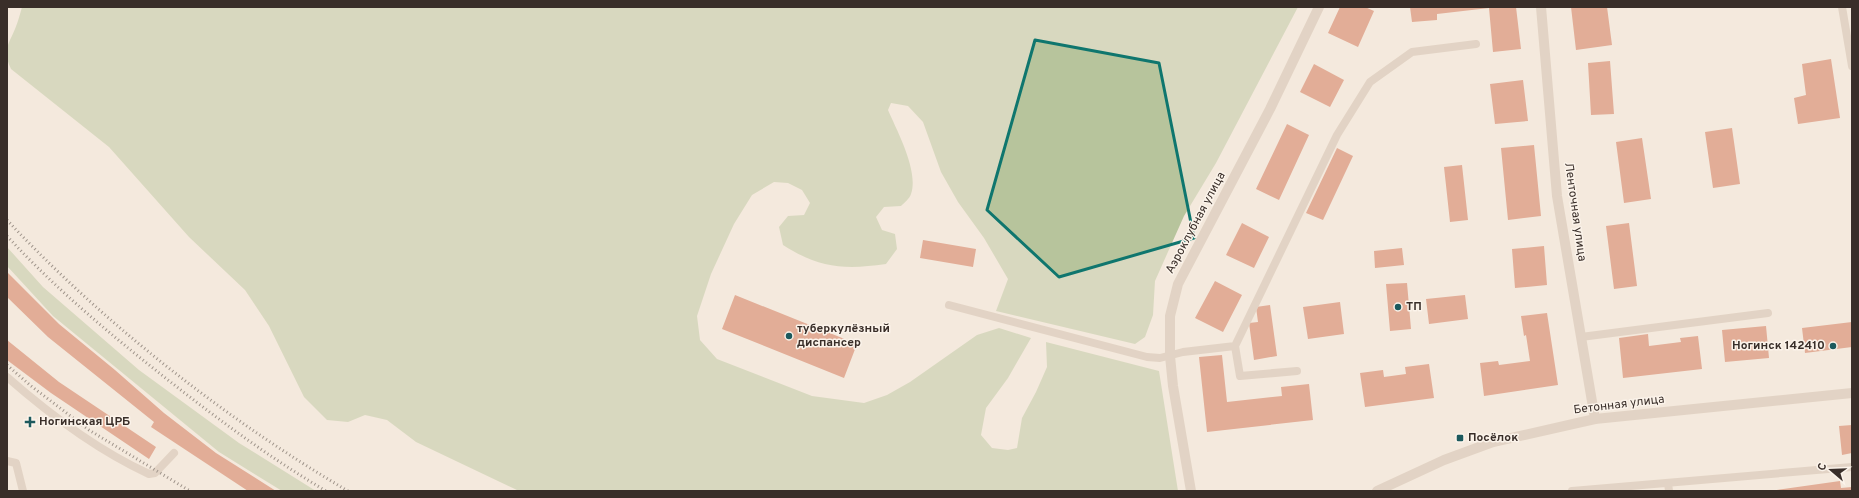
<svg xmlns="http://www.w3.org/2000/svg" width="1859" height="498" viewBox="0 0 1859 498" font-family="Overpass,sans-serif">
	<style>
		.green { fill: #b7c49c }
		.building { fill: #cc6443 }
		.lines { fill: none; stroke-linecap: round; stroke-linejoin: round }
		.service { stroke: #cdb9a8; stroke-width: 8 }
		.minor { stroke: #cdb9a8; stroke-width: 10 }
		.tertiary { stroke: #cdb9a8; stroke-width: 10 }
		.rail { stroke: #392e29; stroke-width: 3; stroke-dasharray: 1 3; stroke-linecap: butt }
		.marked { fill: none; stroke: #0f766e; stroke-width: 3; stroke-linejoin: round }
		.poi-dot { fill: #1c595d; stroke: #fbf3ea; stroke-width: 1.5 }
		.labels { text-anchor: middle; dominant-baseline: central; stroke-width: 3; stroke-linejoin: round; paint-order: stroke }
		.street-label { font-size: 12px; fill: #392e29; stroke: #fbf3ea }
		.poi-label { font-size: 12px; font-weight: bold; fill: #392e29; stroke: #fbf3ea; text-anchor: start }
	</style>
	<rect width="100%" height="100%" fill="#f4e9dd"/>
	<path class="green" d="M 22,7 L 1298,7 L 1216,163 L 1184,216 L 1155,281 L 1153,315 L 1145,337 L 1135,344 L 996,311 L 1008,279 L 984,238 L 958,202 L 941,172 L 923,122 L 908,106 L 891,103 L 888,110 C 897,131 919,171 911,194 C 910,198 904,203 901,206 L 884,207 L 876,217 L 882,230 L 895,234 L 897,249 L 886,264 C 844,270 819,268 783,245 L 779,227 L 788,216 L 804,215 L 810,203 L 802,190 L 788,183 L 774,182 L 752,195 L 734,224 L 711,274 L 697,316 L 700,340 L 717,359 L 812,396 L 864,403 L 887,395 L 910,382 L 977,335 L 999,328 L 1031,338 L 1008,378 L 986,408 L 981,435 L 992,448 L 1008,450 L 1017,448 L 1022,418 L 1036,392 L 1047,367 L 1046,342 L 1159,371 L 1178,491 L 519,491 L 416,442 L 387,420 L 365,415 L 348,422 L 327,420 L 304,397 L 269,326 L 245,290 L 189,237 L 109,147 L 11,69 C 2,50 8,46 15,29 C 18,22 20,14 22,7 Z
		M 7,247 L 43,287 L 139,370 L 239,443 L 316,491 L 282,491 L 219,452 L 53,316 L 7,266 Z"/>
	<path class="building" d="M 1340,7 L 1365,7 L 1374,11 L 1358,47 L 1328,33 Z
		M 1410,7 L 1516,7 L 1521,49 L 1493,52 L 1489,8 L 1437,14 L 1437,20 L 1412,22 Z
		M 1571,7 L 1607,7 L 1612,45 L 1576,50 Z
		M 1831,59 L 1840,118 L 1798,124 L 1794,98 L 1806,95 L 1802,64 Z
		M 1610,61 L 1614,114 L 1591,115 L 1588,63 Z
		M 1314,64 L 1344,80 L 1330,107 L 1300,92 Z
		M 1523,80 L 1528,121 L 1495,124 L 1490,84 Z
		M 1287,124 L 1309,135 L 1279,200 L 1256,189 Z
		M 1732,128 L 1740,184 L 1713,188 L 1705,132 Z
		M 1642,138 L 1651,199 L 1624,203 L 1616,142 Z
		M 1534,145 L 1541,216 L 1508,220 L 1501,148 Z
		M 1337,148 L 1353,156 L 1323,220 L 1306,213 Z
		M 1462,165 L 1468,220 L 1450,222 L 1444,167 Z
		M 1242,223 L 1269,237 L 1254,268 L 1226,255 Z
		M 1629,223 L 1637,286 L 1614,289 L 1606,226 Z
		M 923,240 L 976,249 L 973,267 L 920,258 Z
		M 1544,246 L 1547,285 L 1515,288 L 1512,249 Z
		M 1402,248 L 1404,265 L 1375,268 L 1374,251 Z
		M 7,272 L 59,324 L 115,370 L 164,413 L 216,453 L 276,491 L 248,491 L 151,427 L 154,422 L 48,337 L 7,297 Z
		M 1215,281 L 1242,295 L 1223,332 L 1195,318 Z
		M 1407,283 L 1411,329 L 1390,331 L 1386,284 Z
		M 735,295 L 857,344 L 844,378 L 722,329 Z
		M 1465,295 L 1468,319 L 1429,324 L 1426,299 Z
		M 1340,302 L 1344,334 L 1308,339 L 1303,307 Z
		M 1270,305 L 1277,356 L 1254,360 L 1249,323 L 1258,322 L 1256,307 Z
		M 1547,313 L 1558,385 L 1484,396 L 1480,363 L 1498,361 L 1499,365 L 1530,361 L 1526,335 L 1524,336 L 1521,316 Z
		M 1852,322 L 1852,347 L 1805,353 L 1802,328 Z
		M 1766,326 L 1769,358 L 1725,362 L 1722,330 Z
		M 1648,334 L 1649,346 L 1681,342 L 1680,338 L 1698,336 L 1702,369 L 1623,378 L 1619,338 Z
		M 7,340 L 59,382 L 156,447 L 149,459 L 51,393 L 7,360 Z
		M 1222,355 L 1227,402 L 1282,396 L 1281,387 L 1309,384 L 1313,420 L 1207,432 L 1199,357 Z
		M 1429,364 L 1434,398 L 1365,407 L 1360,373 L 1383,370 L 1384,377 L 1406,374 L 1405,367 Z
		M 1852,425 L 1852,453 L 1842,455 L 1839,426 Z
		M 1840,481 L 1841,488 L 1852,487 L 1852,491 L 1770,491 Z"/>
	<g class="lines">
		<path class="service" d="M 1842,7 L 1852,66
			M 949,305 L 1147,357 L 1160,358 L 1183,352 L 1235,346 L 1240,376 L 1297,371
			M 1581,337 L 1768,313
			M 1235,346 L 1337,135 L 1370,82 L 1412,52 L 1476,44
			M 7,377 C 48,413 99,451 149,474 L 155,473 L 174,453
			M 7,461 L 16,463 L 23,491
			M 1668,483 L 1669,491
			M 1572,491 L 1852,467"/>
		<path class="minor" d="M 1595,419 L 1852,393
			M 1191,491 L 1173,386 L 1170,356 L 1170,316 L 1178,284 L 1270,109 L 1319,7"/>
		<path class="tertiary" d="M 1377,491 L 1444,460 L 1493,442 L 1595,419 L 1557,196 L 1541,7"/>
		<path class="rail" d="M 7,220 C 103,323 227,420 348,491
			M 7,236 C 53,286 105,330 158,372 C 212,415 267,456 326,491
			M 7,365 L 31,386 L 89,430 L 190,491"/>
	</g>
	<path d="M0 0H1859V498H0ZM 1035,40 L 1159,63 L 1194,238 L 1059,277 L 987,210 Z" fill="#f4e9dd" fill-opacity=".55" fill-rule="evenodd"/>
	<path class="marked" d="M 1035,40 L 1159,63 L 1194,238 L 1059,277 L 987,210 Z"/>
	<g class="poi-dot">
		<circle cx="1398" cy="307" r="4"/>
		<circle cx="789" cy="336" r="4"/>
		<circle cx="1833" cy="346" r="4"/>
		<path d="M28 416h4v4h4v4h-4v4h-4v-4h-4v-4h4z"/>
		<rect x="1456" y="434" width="8" height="8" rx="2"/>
	</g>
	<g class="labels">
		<g class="street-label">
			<text transform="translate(1575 212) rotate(82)">Ленточная улица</text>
			<text transform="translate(1196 223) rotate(-62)">Аэроклубная улица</text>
			<text transform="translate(1619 405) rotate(-7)">Бетонная улица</text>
		</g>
		<g class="poi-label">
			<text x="1406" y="307">ТП</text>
			<text x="797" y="329">туберкулёзный<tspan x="797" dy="14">диспансер</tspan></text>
			<text x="1825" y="346" text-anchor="end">Ногинск 142410</text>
			<text x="39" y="422">Ногинская ЦРБ</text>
			<text x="1468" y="438">Посёлок</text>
		</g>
	</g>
	<rect width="1859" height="498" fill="none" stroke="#392e29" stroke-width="16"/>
	<g transform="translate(1831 470) rotate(289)" stroke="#fbf3ea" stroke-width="3" paint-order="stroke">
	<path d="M0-3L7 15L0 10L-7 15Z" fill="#392e29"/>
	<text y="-6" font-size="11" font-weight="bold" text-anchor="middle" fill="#392e29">С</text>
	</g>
</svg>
